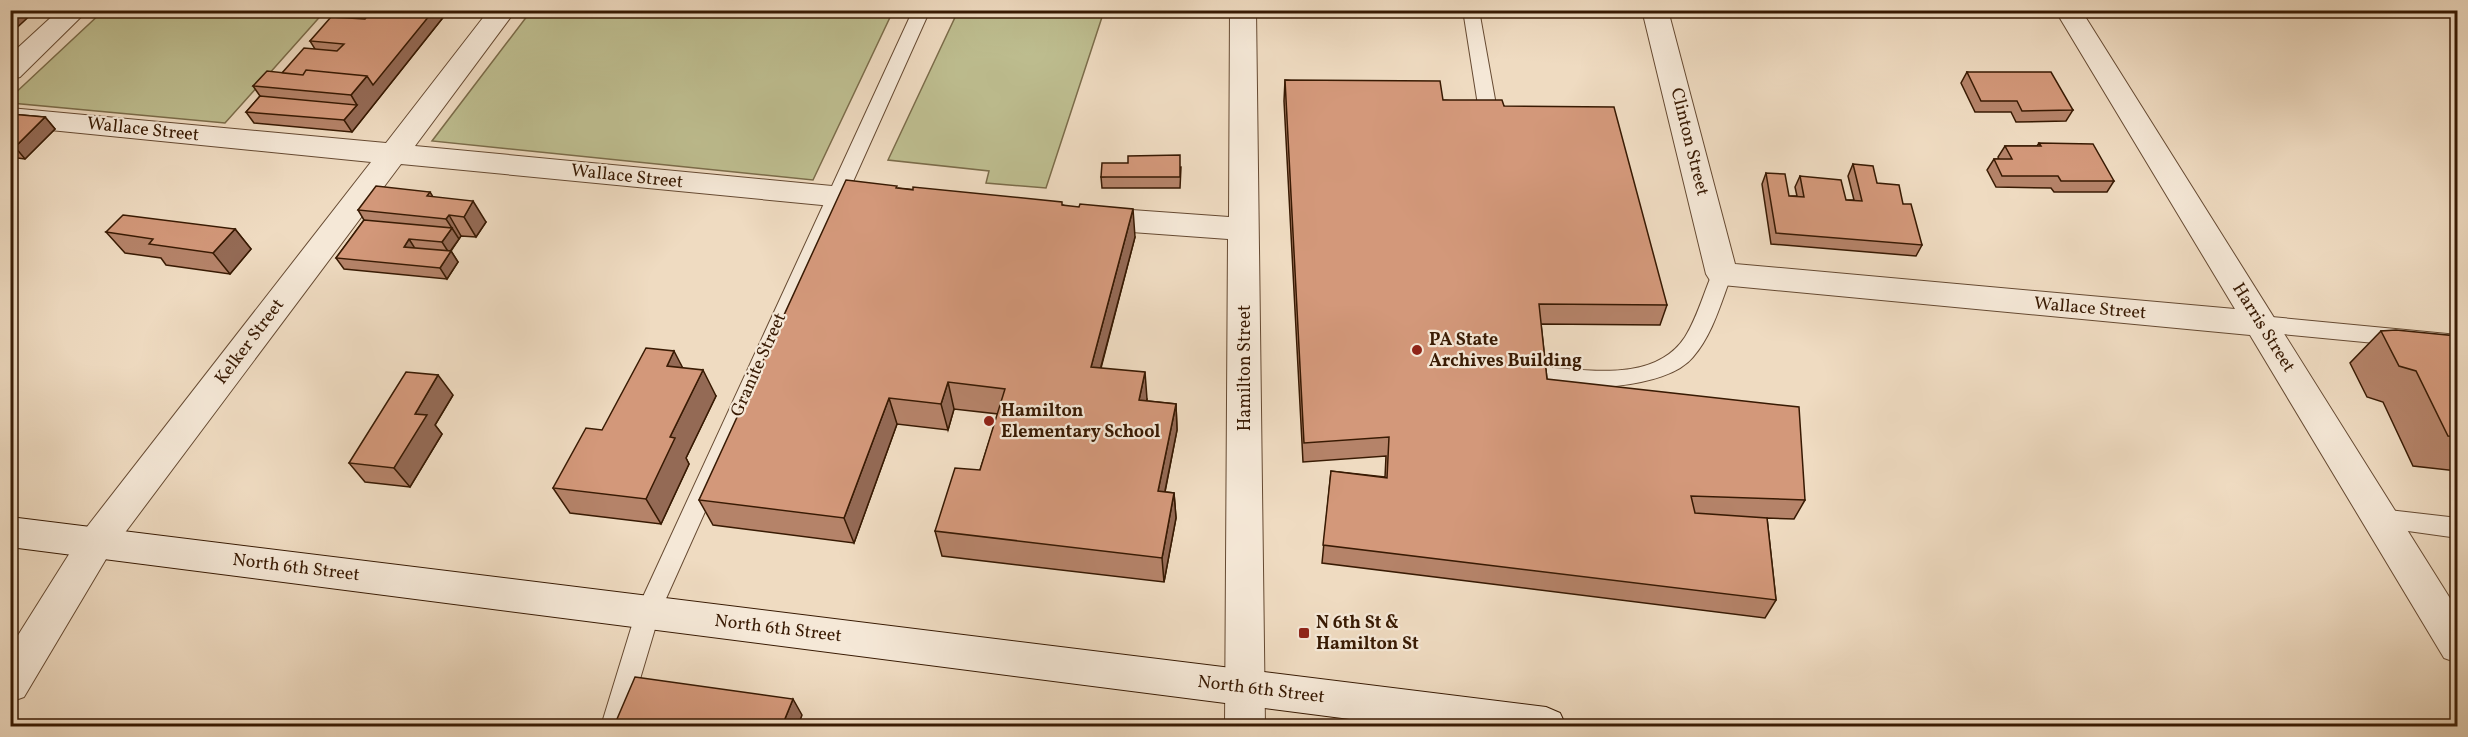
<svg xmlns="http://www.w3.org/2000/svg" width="2468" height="737" viewBox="0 0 2468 737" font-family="Vollkorn,serif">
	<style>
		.green { fill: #bebe90; stroke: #7b6c4a; stroke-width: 1.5 }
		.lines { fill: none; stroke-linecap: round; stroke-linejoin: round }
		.lane-casing { stroke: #664a32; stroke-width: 2 }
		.street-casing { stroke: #664a32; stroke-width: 2 }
		.secondary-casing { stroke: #381a03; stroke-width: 2 }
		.lane { fill: #f5e8d7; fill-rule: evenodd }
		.street { fill: #f5e8d7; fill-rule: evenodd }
		.secondary { fill: #f5e8d7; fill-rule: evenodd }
		.wall { fill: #b58369; stroke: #381a03; stroke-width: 1.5 }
		.shaded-wall { fill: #946a55; stroke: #381a03; stroke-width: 1.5 }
		.building { fill: #d3987a; stroke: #381a03; stroke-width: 1.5 }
		.poi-dot { fill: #8f2418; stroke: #f5e8d7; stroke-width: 2 }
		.labels { text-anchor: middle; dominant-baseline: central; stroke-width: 4.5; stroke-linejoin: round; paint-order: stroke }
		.street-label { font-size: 18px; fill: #381a03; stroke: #f5e8d7 }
		.poi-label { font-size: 18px; font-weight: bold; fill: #381a03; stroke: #f5e8d7; text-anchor: start }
	</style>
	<rect width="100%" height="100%" fill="#efdbc1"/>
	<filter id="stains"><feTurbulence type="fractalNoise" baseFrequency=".00333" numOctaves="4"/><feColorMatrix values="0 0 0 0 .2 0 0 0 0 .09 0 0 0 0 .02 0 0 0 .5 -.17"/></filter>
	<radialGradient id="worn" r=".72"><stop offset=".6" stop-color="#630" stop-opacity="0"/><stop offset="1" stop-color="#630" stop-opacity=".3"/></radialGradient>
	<path class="green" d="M 103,11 L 325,11 L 225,123 L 11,103 L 11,97 Z
		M 531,11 L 531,10 L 893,11 L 813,180 L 432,141 Z
		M 958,11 L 1104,11 L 1046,188 L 986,183 L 989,171 L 888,160 Z"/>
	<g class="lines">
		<g class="lane-casing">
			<path id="lane" d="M 913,10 L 930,10 L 660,612 L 626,726 L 601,726 L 636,612 Z
				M 1463,10 L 1479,10 L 1496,105 L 1493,109 L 1481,109 L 1478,105 Z
				M 1722,267 L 1729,269 L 1732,274 C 1721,302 1713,334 1693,357 C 1666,390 1570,393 1532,381 L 1528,375 L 1532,369 L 1539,367 C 1586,369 1654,384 1685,337 C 1697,318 1703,295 1712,274 L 1715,269 Z
				M 2261,316 L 2458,335 L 2458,351 L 2261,332 L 2254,329 L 2251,324 L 2254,319 Z
				M 2380,509 L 2458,518 L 2458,538 L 2372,526 L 2369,519 L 2372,512 Z"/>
		</g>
		<g class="street-casing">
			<path id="street" d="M 59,10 L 88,10 L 20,77 L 10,80 L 10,55 Z
				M 489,10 L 516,10 L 415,146 L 884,191 L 895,194 L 899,201 L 895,208 L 884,211 L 401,164 L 109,554 L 24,697 L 10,702 L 10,648 L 83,532 L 371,162 L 10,126 L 10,108 L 386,143 Z
				M 1230,10 L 1256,10 L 1265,726 L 1225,726 L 1228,239 L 1090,229 L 1079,226 L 1075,218 L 1079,210 L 1090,207 L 1229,217 Z
				M 1642,10 L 1668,10 L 1735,264 L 2235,309 L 2055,10 L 2081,10 L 2458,611 L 2458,663 L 2444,658 L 2250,335 L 1722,285 L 1711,282 L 1706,274 Z"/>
		</g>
		<g class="secondary-casing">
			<path id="secondary" d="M 10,517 L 1546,707 L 1560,713 L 1566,726 L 1404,726 L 10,547 Z"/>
		</g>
		<use href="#lane" class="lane"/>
		<use href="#street" class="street"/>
		<use href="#secondary" class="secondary"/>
	</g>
	<path class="wall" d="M 338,10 L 449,10 L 352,132 L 254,123 L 246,112 L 260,96 L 253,86 L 282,73 L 315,49 L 310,41 L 342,18 Z
		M 1967,72 L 2073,110 L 2066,121 L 2016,122 L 2011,112 L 1975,112 L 1961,83 Z
		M 1285,80 L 1443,100 L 1504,106 L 1667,305 L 1660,325 L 1541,324 L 1547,379 L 1805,500 L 1794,519 L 1767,518 L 1776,600 L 1765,618 L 1322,563 L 1331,471 L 1385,477 L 1386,456 L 1303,462 L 1284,101 Z
		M 10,114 L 45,117 L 55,129 L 25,159 L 10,157 Z
		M 2039,143 L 2114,181 L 2107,192 L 2054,192 L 2051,188 L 1996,187 L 1987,170 L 1994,159 L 1999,159 L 1998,157 L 2005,146 L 2037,146 Z
		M 1853,164 L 1903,204 L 1922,245 L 1916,256 L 1771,244 L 1762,184 L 1766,173 L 1789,196 L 1797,196 L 1795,187 L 1800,176 L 1846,200 L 1854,200 L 1848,176 Z
		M 1181,167 L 1180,188 L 1102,188 L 1101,177 Z
		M 898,188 L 1063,205 L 1135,237 L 1101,368 L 1147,399 L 1147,401 L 1176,404 L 1177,430 L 1165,492 L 1174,493 L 1176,518 L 1164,582 L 942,556 L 935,531 L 980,470 L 998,414 L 954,409 L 948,430 L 897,424 L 854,543 L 713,525 L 699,500 Z
		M 430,192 L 433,197 L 486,222 L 476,237 L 461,236 L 451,251 L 458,262 L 447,279 L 344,269 L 336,258 L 364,220 L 358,210 Z
		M 235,229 L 251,249 L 230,274 L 166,265 L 161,258 L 125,253 L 106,232 Z
		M 2381,331 L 2457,336 L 2457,471 L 2413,466 L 2383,402 L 2367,397 L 2350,363 Z
		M 682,368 L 716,396 L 686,458 L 689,464 L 661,524 L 570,513 L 553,488 Z
		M 453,395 L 435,425 L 442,434 L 410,487 L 365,482 L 349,463 Z"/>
	<path class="shaded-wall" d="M 15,10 L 36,10 L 10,34 L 10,14 Z
		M 434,10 L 449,10 L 352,132 L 344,120 L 357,105 L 351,95 L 367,76 Z
		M 45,117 L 55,129 L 25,159 L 15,147 Z
		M 10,164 L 15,169 L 10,173 Z
		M 473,201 L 486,222 L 476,237 L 464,217 Z
		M 1133,209 L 1135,237 L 1094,393 L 1091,367 Z
		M 449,215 L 461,236 L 459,239 L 446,219 Z
		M 452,228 L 459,239 L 449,253 L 442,242 Z
		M 235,229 L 251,249 L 230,274 L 213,253 Z
		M 409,239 L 416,250 L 404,247 Z
		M 451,251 L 458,262 L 447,279 L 440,268 Z
		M 674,351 L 688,378 L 667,366 Z
		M 703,370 L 716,396 L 686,458 L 689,464 L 661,524 L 646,499 L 670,437 Z
		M 1145,372 L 1147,399 L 1141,426 L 1139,400 Z
		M 438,375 L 453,395 L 435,425 L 442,434 L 410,487 L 394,468 L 415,414 Z
		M 948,382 L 954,409 L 948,430 L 941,404 Z
		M 889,398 L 897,424 L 854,543 L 844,518 Z
		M 1176,404 L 1177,430 L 1160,516 L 1158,491 Z
		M 1174,493 L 1176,518 L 1164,582 L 1162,558 Z
		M 793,699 L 802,715 L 798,726 L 782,726 Z"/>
	<path class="building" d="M 350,10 L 434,10 L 373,85 L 367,76 L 306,70 L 303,75 L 282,73 L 304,48 L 337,51 L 344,44 L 310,41 L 331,17 L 365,19 L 371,12 Z
		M 306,70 L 367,76 L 351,95 L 253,86 L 267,71 L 303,75 Z
		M 1967,72 L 2051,72 L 2073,110 L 2022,111 L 2017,101 L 1981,101 Z
		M 1285,80 L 1440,81 L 1443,100 L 1502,100 L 1504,106 L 1614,107 L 1667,305 L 1539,304 L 1547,379 L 1799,407 L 1805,500 L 1691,496 L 1695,513 L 1767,518 L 1776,600 L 1323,545 L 1331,471 L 1387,478 L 1389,437 L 1304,443 Z
		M 260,96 L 357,105 L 344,120 L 246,112 Z
		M 10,114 L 45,117 L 15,147 L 10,147 Z
		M 2039,143 L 2093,144 L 2114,181 L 2061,181 L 2058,176 L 2002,176 L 1994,159 L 2012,159 L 2005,146 L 2041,146 Z
		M 1180,155 L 1180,177 L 1101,177 L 1102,163 L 1128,163 L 1128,156 Z
		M 1853,164 L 1873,166 L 1877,183 L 1899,185 L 1903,204 L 1911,204 L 1922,245 L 1776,233 L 1766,173 L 1785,174 L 1789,196 L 1804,197 L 1800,176 L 1841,180 L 1846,200 L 1862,201 Z
		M 846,180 L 897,186 L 896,188 L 913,190 L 913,187 L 1062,202 L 1062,205 L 1079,207 L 1080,204 L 1133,209 L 1091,367 L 1145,372 L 1139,400 L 1176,404 L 1158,491 L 1174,493 L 1162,558 L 935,531 L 955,468 L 980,470 L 1005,389 L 948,382 L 941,404 L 889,398 L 844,518 L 699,500 Z
		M 376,186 L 430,192 L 427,196 L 473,201 L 464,217 L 449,215 L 446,219 L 358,210 Z
		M 123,215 L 235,229 L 213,253 L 149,244 L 153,239 L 106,232 Z
		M 364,220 L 452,228 L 442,242 L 409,239 L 404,247 L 451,251 L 440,268 L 336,258 Z
		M 2396,330 L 2457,336 L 2457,437 L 2448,436 L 2416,371 L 2399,366 L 2381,331 Z
		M 646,348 L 674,351 L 667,366 L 703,370 L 670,437 L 675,438 L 646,499 L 553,488 L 586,428 L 602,430 Z
		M 406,372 L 438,375 L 415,414 L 427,415 L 394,468 L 349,463 Z
		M 635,677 L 793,699 L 782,726 L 614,726 Z"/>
	<g class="poi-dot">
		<circle cx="1417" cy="350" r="6"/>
		<circle cx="989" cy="421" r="6"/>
		<rect x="1298" y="627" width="12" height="12" rx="3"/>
	</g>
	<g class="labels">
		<g class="street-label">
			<text transform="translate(143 130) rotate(6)">Wallace Street</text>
			<text transform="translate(1689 142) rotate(76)">Clinton Street</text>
			<text transform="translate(627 177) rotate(6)">Wallace Street</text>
			<text transform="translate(2090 309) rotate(5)">Wallace Street</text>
			<text transform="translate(2263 328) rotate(58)">Harris Street</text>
			<text transform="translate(250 342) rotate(-53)">Kelker Street</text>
			<text transform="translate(759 365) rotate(-66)">Granite Street</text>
			<text transform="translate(1245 368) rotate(-90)">Hamilton Street</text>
			<text transform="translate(296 568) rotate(7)">North 6th Street</text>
			<text transform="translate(778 629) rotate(7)">North 6th Street</text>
			<text transform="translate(1261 690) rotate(7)">North 6th Street</text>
		</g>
		<g class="poi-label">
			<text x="1429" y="340">PA State<tspan x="1429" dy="21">Archives Building</tspan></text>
			<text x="1001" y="411">Hamilton<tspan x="1001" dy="21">Elementary School</tspan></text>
			<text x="1316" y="623">N 6th St &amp;<tspan x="1316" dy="21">Hamilton St</tspan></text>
		</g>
	</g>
	<rect width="2468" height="737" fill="none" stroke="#efdbc1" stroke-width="36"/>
	<rect x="12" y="12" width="2444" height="713" fill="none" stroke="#381a03" stroke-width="3"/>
	<rect x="18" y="18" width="2432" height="701" fill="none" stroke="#381a03" stroke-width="1.5"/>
	<rect width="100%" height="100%" filter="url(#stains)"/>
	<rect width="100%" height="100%" fill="url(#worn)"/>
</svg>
